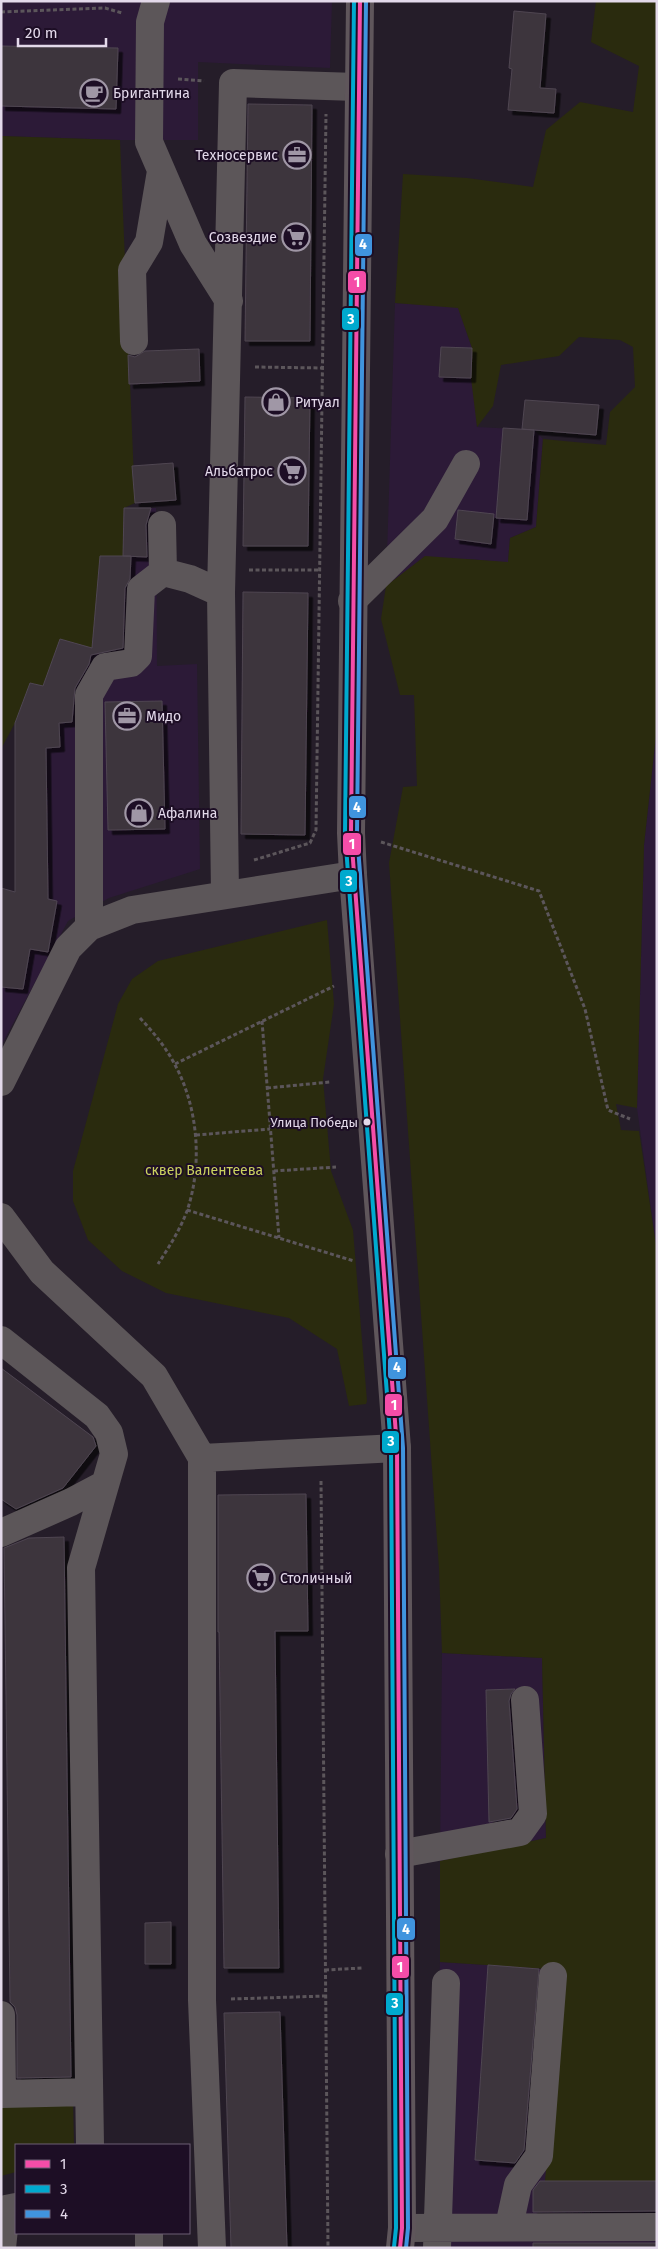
<svg xmlns="http://www.w3.org/2000/svg" width="658" height="2249" viewBox="0 0 658 2249" font-family="'Fira Sans',sans-serif">
	<style>
		.built { fill: #2c1a37 }
		.green { fill: #2a2b0e }
		.building { fill: #3d343e; stroke: #4f4651; filter: url(#shadow) }
		.lines { fill: none; stroke-linecap: round; stroke-linejoin: round }
		.path { stroke: #5c565b; stroke-width: 3; stroke-dasharray: 4 2.5; stroke-linecap: butt }
		.minor { stroke: #5c5659; stroke-width: 28 }
		.major { stroke: #5f565b; stroke-width: 28 }
		.bus-1-casing { stroke: #1d0e25; stroke-width: 8 }
		.bus-2-casing { stroke: #1d0e25; stroke-width: 8 }
		.bus-3-casing { stroke: #1d0e25; stroke-width: 8 }
		.bus-1 { stroke: #f54da8; stroke-width: 4 }
		.bus-2 { stroke: #00a9ce; stroke-width: 4 }
		.bus-3 { stroke: #4094de; stroke-width: 4 }
		.bus-dot { fill: #e3d9ea; stroke: #1d0e25; stroke-width: 2 }
		.labels { text-anchor: middle; dominant-baseline: central; stroke-width: 4; stroke-linejoin: round; paint-order: stroke }
		.bus-label { font-size: 13px; fill: #e3d9ea; stroke: #1d0e25; text-anchor: end }
		.poi-label { font-size: 14px; fill: #e3d9ea; stroke: #1d0e25; text-anchor: start }
		.park-label { font-size: 14px; fill: #cbd25f; stroke: #1d0e25 }
		.line-badge { stroke: #1d0e25; stroke-width: 2 }
		.badge-label { font-size: 14px; text-anchor: middle; font-weight: bold; fill: #fff }
	</style>
	<defs>
		<filter id="shadow"><feDropShadow dx="4.5" dy="4.5" stdDeviation="0" flood-color="#0009"/></filter>
	</defs>
	<rect width="100%" height="100%" fill="#251d29"/>
	<path class="built" d="M 1,1 L 332,1 L 330,68 L 198,62 L 198,140 L 120,140 L 1,136 Z
		M 395,303 L 458,307 L 472,348 L 477,427 L 534,430 L 543,439 L 536,527 L 510,538 L 508,563 L 469,559 L 386,586 Z
		M 124,508 L 156,508 L 157,666 L 197,664 L 200,869 L 109,898 L 68,921 L 1,1046 L 1,897 L 3,888 L 15,892 L 30,683 L 44,685 L 60,639 L 91,647 L 100,556 L 123,556 Z
		M 657,726 L 657,1252 L 637,1108 L 644,845 Z
		M 442,1653 L 542,1658 L 546,1838 L 440,1861 Z
		M 440,1962 L 564,1970 L 657,2181 L 657,2248 L 429,2248 Z"/>
	<path class="green" d="M 596,1 L 657,1 L 657,726 L 644,845 L 637,1108 L 616,1104 L 621,1130 L 639,1131 L 657,1252 L 657,2181 L 545,2181 L 564,1970 L 440,1962 L 440,1861 L 546,1838 L 542,1658 L 442,1653 L 439,1568 L 389,863 L 403,787 L 417,786 L 414,695 L 400,695 L 381,619 L 386,586 L 425,556 L 508,562 L 510,538 L 536,527 L 543,439 L 606,445 L 610,412 L 635,387 L 633,347 L 620,340 L 579,337 L 559,356 L 501,365 L 493,406 L 477,427 L 471,378 L 472,348 L 458,308 L 395,303 L 403,174 L 467,178 L 533,187 L 546,130 L 580,102 L 633,112 L 639,66 L 591,42 Z
		M 1,136 L 120,140 L 135,503 L 124,508 L 123,556 L 100,557 L 92,648 L 60,639 L 43,686 L 30,683 L 15,723 L 1,749 Z
		M 327,920 L 334,1004 L 323,1079 L 331,1171 L 353,1230 L 367,1401 L 366,1404 L 349,1406 L 337,1349 L 289,1318 L 166,1293 L 122,1271 L 88,1240 L 73,1201 L 73,1171 L 118,1004 L 132,979 L 158,961 Z
		M 73,2100 L 74,2145 L 16,2145 L 16,2172 L 1,2176 L 1,2102 Z"/>
	<path class="building" d="M 514,11 L 546,14 L 540,88 L 556,89 L 554,113 L 508,110 L 512,69 L 509,68 Z
		M 1,46 L 118,48 L 116,109 L 1,106 Z
		M 248,104 L 312,105 L 310,341 L 245,341 Z
		M 441,347 L 472,348 L 471,378 L 439,377 Z
		M 199,349 L 200,381 L 129,384 L 128,355 L 135,357 L 145,351 Z
		M 245,397 L 310,398 L 308,546 L 243,546 Z
		M 525,400 L 599,405 L 596,435 L 522,429 Z
		M 503,428 L 534,430 L 527,520 L 496,518 Z
		M 173,463 L 176,500 L 135,503 L 132,466 Z
		M 124,508 L 151,508 L 146,525 L 147,557 L 123,556 Z
		M 458,510 L 494,514 L 491,544 L 455,539 Z
		M 100,556 L 131,556 L 130,579 L 125,588 L 123,648 L 91,655 L 89,664 L 75,688 L 72,722 L 59,723 L 60,747 L 46,748 L 48,899 L 57,901 L 48,952 L 30,949 L 23,989 L 1,987 L 1,888 L 15,892 L 15,723 L 30,683 L 43,686 L 60,639 L 92,648 Z
		M 243,592 L 308,593 L 305,835 L 241,834 Z
		M 162,701 L 165,829 L 108,830 L 105,702 Z
		M 1,1368 L 93,1437 L 96,1446 L 63,1488 L 16,1509 L 1,1499 Z
		M 306,1494 L 308,1631 L 275,1631 L 279,1968 L 224,1968 L 219,1632 L 218,1632 L 218,1495 Z
		M 64,1537 L 71,2077 L 17,2078 L 17,2015 L 15,2007 L 10,2002 L 4,1548 L 29,1538 Z
		M 515,1689 L 511,1694 L 509,1701 L 517,1809 L 511,1818 L 489,1822 L 486,1690 Z
		M 171,1922 L 171,1964 L 145,1964 L 145,1923 Z
		M 488,1965 L 539,1969 L 524,2150 L 515,2163 L 475,2160 Z
		M 280,2012 L 287,2248 L 231,2248 L 224,2013 Z
		M 540,2181 L 657,2181 L 657,2211 L 533,2212 L 533,2190 Z
		M 533,2243 L 657,2243 L 657,2248 L 533,2248 Z"/>
	<g class="lines">
		<path class="path" d="M 1,12 L 105,8 L 122,13
			M 178,79 L 204,81
			M 255,367 L 322,368
			M 249,570 L 319,570
			M 381,842 L 539,891 L 585,1009 L 608,1110 L 630,1119
			M 254,860 L 310,843 L 316,830 L 326,114
			M 140,1018 C 153,1032 165,1046 174,1063 C 198,1106 203,1164 187,1211 C 180,1230 169,1247 158,1264
			M 262,1021 L 279,1238
			M 175,1064 L 334,986
			M 267,1088 L 330,1082
			M 196,1135 L 270,1129
			M 274,1171 L 336,1167
			M 187,1210 L 354,1261
			M 321,1481 L 328,2248
			M 325,1970 L 362,1968
			M 231,1999 L 325,1996"/>
		<path class="minor" d="M 156,1 L 150,22 L 149,142 L 193,244 L 229,301
			M 134,341 L 132,270 L 149,242 L 161,171
			M 162,525 L 163,572
			M 352,601 L 435,519 L 466,464
			M 225,894 L 221,593 L 233,83 L 357,87
			M 89,927 L 89,695 L 105,667 L 131,663 L 138,656 L 141,589 L 163,572 L 190,579 L 221,593
			M 1,1082 L 68,948 L 89,927 L 132,910 L 353,875
			M 1,1217 L 42,1272 L 154,1376 L 202,1458 L 397,1448
			M 1,1340 L 97,1416 L 109,1433 L 114,1454 L 81,1568 L 90,2145
			M 202,1458 L 202,2000 L 212,2248
			M 1,1533 L 71,1502 L 105,1484
			M 399,1854 L 520,1832 L 533,1814 L 525,1700
			M 1,2015 L 2,2094 L 88,2092
			M 509,2226 L 518,2185 L 539,2156 L 553,1976
			M 402,2228 L 657,2227
			M 149,2233 L 149,2248
			M 2,2248 L 6,2209 L 16,2207
			M 437,2248 L 446,1983"/>
		<path class="major" d="M 360,1 L 351,833 L 353,875 L 397,1448 L 402,2228 L 400,2248"/>
		<g class="bus-1-casing">
			<path id="bus-1" d="M 360,1 L 351,833 L 397,1448 L 402,2228 L 400,2248"/>
		</g>
		<g class="bus-2-casing">
			<path id="bus-2" d="M 354,1 L 345,833 L 391,1448 L 396,2228 L 394,2247"/>
		</g>
		<g class="bus-3-casing">
			<path id="bus-3" d="M 366,1 L 357,833 L 403,1448 L 408,2228 L 406,2248"/>
		</g>
		<use href="#bus-1" class="bus-1"/>
		<use href="#bus-2" class="bus-2"/>
		<use href="#bus-3" class="bus-3"/>
	</g>
	<defs>
		<g id="cafe-ring" transform="scale(1.4375)"><circle r="9.5" fill="#1d0e25" stroke="#a097a6" stroke-width="1.5"/><path d="M-5.5-4.5H6V0H3Q3 3.5 0 3.5H-2.5Q-5.5 3.5-5.5 0ZM3-3.2v2h1.7v-2ZM-6 4.5H4V6H-6Z" fill="#a097a6"/></g>
		<g id="office-ring" transform="scale(1.4375)"><circle r="9.5" fill="#1d0e25" stroke="#a097a6" stroke-width="1.5"/><path d="M-6-3h4V-5.5h4V-3h4V5H-6ZM-1-4.5V-3h2v-1.5ZM-6 0V1H6V0Z" fill="#a097a6"/></g>
		<g id="supermarket-ring" transform="scale(1.4375)"><circle r="9.5" fill="#1d0e25" stroke="#a097a6" stroke-width="1.5"/><path d="M-6-5.5h2.5l.6 2H6L4.5 2H-2.5L-4.4-4H-6ZM-1.5 3.2a1.3 1.3 0 1 0 .1 0ZM3 3.2a1.3 1.3 0 1 0 .1 0Z" fill="#a097a6"/></g>
		<g id="shop-ring" transform="scale(1.4375)"><circle r="9.5" fill="#1d0e25" stroke="#a097a6" stroke-width="1.5"/><path d="M-5-2.5h2.3a2.7 3.5 0 0 1 5.4 0H5L5.5 6h-11ZM-1.5-2.5h3a1.5 2.3 0 0 0-3 0Z" fill="#a097a6"/></g>
	</defs>
	<g fill-rule="evenodd">
		<use href="#cafe-ring" x="94" y="93"/>
		<use href="#office-ring" x="297" y="155"/>
		<use href="#supermarket-ring" x="296" y="237"/>
		<use href="#shop-ring" x="276" y="402"/>
		<use href="#supermarket-ring" x="292" y="471"/>
		<use href="#office-ring" x="127" y="716"/>
		<use href="#shop-ring" x="139" y="813"/>
		<use href="#supermarket-ring" x="261" y="1578"/>
	</g>
	<circle class="bus-dot" cx="367" cy="1122" r="4.5"/>
	<g class="labels">
		<g class="bus-label">
			<text x="358" y="1122">Улица Победы</text>
		</g>
		<g class="poi-label">
			<text x="113" y="93">Бригантина</text>
			<text x="278" y="155" text-anchor="end">Техносервис</text>
			<text x="277" y="237" text-anchor="end">Созвездие</text>
			<text x="295" y="402">Ритуал</text>
			<text x="273" y="471" text-anchor="end">Альбатрос</text>
			<text x="146" y="716">Мидо</text>
			<text x="158" y="813">Афалина</text>
			<text x="280" y="1578">Столичный</text>
		</g>
		<g class="park-label">
			<text x="204" y="1170">сквер Валентеева</text>
		</g>
	</g>
	<g class="line-badge">
		<rect x="354" y="233" width="19" height="24" rx="5" fill="#4094de"/>
		<rect x="347" y="270" width="20" height="24" rx="5" fill="#f54da8"/>
		<rect x="341" y="307" width="19" height="24" rx="5" fill="#00a9ce"/>
		<rect x="348" y="795" width="19" height="24" rx="5" fill="#4094de"/>
		<rect x="342" y="832" width="20" height="24" rx="5" fill="#f54da8"/>
		<rect x="339" y="869" width="19" height="24" rx="5" fill="#00a9ce"/>
		<rect x="387" y="1356" width="20" height="24" rx="5" fill="#4094de"/>
		<rect x="384" y="1393" width="19" height="24" rx="5" fill="#f54da8"/>
		<rect x="381" y="1430" width="19" height="24" rx="5" fill="#00a9ce"/>
		<rect x="396" y="1917" width="20" height="24" rx="5" fill="#4094de"/>
		<rect x="391" y="1955" width="19" height="24" rx="5" fill="#f54da8"/>
		<rect x="385" y="1992" width="19" height="24" rx="5" fill="#00a9ce"/>
	</g>
	<g class="badge-label">
		<text x="363" y="249">4</text>
		<text x="357" y="287">1</text>
		<text x="351" y="324">3</text>
		<text x="357" y="812">4</text>
		<text x="352" y="849">1</text>
		<text x="349" y="886">3</text>
		<text x="397" y="1372">4</text>
		<text x="394" y="1410">1</text>
		<text x="391" y="1446">3</text>
		<text x="406" y="1934">4</text>
		<text x="400" y="1972">1</text>
		<text x="395" y="2008">3</text>
	</g>
	<rect width="658" height="2249" fill="none" stroke="#e3d9ea" stroke-width="5"/>
	<rect x="15" y="2144" width="175" height="90" fill="#1d0e25" stroke="#6c5f74"/>
	<rect x="25" y="2160" width="25" height="8" fill="#f54da8" stroke="#6c5f74"/>
	<text x="60" y="2169" font-size="15" fill="#e3d9ea">1</text>
	<rect x="25" y="2185" width="25" height="8" fill="#00a9ce" stroke="#6c5f74"/>
	<text x="60" y="2194" font-size="15" fill="#e3d9ea">3</text>
	<rect x="25" y="2210" width="25" height="8" fill="#4094de" stroke="#6c5f74"/>
	<text x="60" y="2219" font-size="15" fill="#e3d9ea">4</text>
	<path d="M18 38v8h88v-8" fill="none" stroke="#e3d9ea" stroke-width="2.5"/>
	<text x="25" y="38" font-size="15" fill="#e3d9ea" stroke="#1d0e25" stroke-width="4" paint-order="stroke">20 m</text>
</svg>
